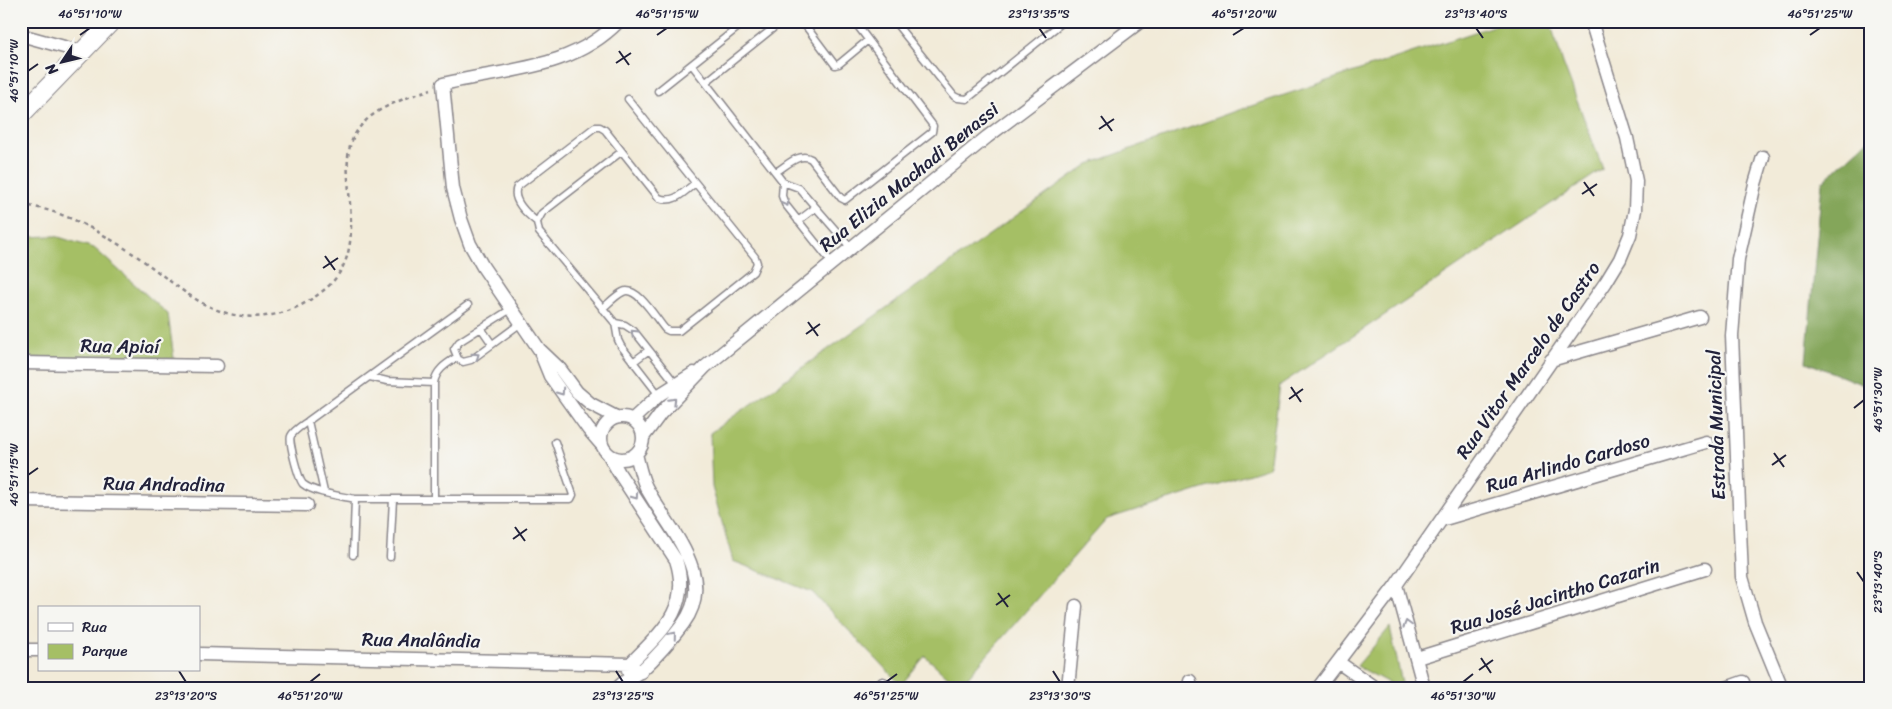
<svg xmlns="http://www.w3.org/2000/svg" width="1892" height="709" viewBox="0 0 1892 709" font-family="Sriracha,sans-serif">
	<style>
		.green { fill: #a5bf65; stroke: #647050 }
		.forest { fill: #84a65a; stroke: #53644a }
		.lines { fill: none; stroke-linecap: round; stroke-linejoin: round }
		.lane-casing { stroke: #8a868a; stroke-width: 9 }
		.street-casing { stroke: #8a868a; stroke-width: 15 }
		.secondary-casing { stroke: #8a868a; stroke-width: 20 }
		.path { stroke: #8a868a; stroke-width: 2.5; stroke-dasharray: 4 4; stroke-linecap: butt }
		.lane { stroke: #fff; stroke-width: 6 }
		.street { stroke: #fff; stroke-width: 12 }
		.secondary { stroke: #fff; stroke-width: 18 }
		.oneway { stroke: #9c9ca7 }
		.ticks { fill: none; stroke: #22223b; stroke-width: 2 }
		.labels { text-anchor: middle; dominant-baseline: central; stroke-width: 4.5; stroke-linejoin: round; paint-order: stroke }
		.street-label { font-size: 19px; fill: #22223b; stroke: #f6f6f2 }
		.neatline { fill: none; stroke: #22223b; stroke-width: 2 }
		.ticks-label { font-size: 12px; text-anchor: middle; fill: #22223b }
	</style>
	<rect width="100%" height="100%" fill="#f6f6f2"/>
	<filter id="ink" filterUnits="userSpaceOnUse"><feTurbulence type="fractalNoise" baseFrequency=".02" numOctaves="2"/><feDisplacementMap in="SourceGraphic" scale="10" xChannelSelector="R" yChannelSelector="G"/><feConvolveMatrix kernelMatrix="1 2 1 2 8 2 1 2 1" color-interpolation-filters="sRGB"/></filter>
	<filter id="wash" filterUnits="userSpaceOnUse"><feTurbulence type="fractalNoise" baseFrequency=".0096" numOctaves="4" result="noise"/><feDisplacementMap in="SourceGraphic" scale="20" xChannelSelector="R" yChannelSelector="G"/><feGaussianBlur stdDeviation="1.12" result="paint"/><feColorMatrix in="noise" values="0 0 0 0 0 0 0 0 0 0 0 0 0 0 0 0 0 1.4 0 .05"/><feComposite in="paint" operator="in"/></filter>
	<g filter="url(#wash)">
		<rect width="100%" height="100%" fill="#f2ebd9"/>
		<path class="green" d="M 1550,22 L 1563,63 L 1603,169 L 1280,385 L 1269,468 L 1107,519 L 959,687 L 925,656 L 901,685 L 812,592 L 733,561 L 712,487 L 710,433 L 1089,164 L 1239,110 L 1496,25 Z
			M 55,236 L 94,248 L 168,314 L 174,359 L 21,358 L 21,237 Z
			M 1390,627 L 1403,688 L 1398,688 L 1357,666 Z"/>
		<path class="forest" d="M 1871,137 L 1871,388 L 1806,362 L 1822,182 Z"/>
	</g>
	<g filter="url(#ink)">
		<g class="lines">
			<g class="lane-casing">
				<path id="lane" d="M 802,21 L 835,65 L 839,64 L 868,40
					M 894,21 L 954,96 L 958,98 L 967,99 L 1064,21
					M 692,65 L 783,182
					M 706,82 L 782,21
					M 658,91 L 746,21
					M 776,172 C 786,166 799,152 811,159 L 841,198 L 845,200 L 932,132 L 933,126 L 931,123 L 854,21
					M 798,221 L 815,208
					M 537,222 C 527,214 511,200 517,187 L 595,127 L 600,127 L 605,130 L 659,198 C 674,204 684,192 695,183
					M 832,263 L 785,204 L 782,196 L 783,182 L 799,188 L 851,248
					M 468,305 L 308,421 C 303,425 294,430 291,436 C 288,441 299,480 303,484 C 314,493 341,496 355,499 L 571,499 L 573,495 L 555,442
					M 511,309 L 459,342 L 454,349 L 458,359 L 463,362 L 471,360 L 521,323
					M 602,309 C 608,304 616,295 623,292 C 637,285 657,320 665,329 L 669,331 L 679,331 L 753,272 L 757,263 L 755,257 L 628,99
					M 615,323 L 539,232 L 537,222 L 542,213 L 621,152
					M 481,328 L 492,344
					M 633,362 L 649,350
					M 370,377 L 387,381 L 434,383
					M 659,395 L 621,346 L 618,340 L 615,323 L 625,325 L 634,331 L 676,384
					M 308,421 L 324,492
					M 434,499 L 434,383 C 436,370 446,364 457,357
					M 353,555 L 355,499
					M 390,557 L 393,499"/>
			</g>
			<g class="street-casing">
				<path id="street" d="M 21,35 L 82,52
					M 1763,157 L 1755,184 L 1738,259 L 1732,336 L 1742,577 L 1755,622 L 1782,688
					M 541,354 L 550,376 L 588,429 L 601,444
					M 1551,360 L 1700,317
					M 21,363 L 217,366
					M601 438a21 21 0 1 1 42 0a21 21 0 1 1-42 0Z
					M 616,417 L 591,404 L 577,392 L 560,369 L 539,349 L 483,267 L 470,244 L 461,219 L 453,188 L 443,84 C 506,69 572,70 619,21
					M 633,419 L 659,395 L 694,373
					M 644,436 L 661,413 L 705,367 L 987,137 L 1141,21
					M 609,455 L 619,473 L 676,560 C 692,608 660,633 630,664 L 628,670
					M 21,501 L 307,505
					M 1441,520 L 1706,442
					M 1396,585 L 1424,688
					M 21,650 L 39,650
					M 199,654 L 630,664 L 641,672
					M 1417,658 L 1705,569
					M 1338,662 L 1375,688
					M 618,688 C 626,678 634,677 642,670 C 657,656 671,640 683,624 C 719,576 667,528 646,487 C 641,477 639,465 636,454
					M 880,688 L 883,684
					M 1068,688 L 1076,606
					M 1189,688 L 1190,681
					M 1318,688 L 1396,585 L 1606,282 L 1620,259 L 1630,235 L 1635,210 L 1636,181 L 1627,138 L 1591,21
					M 1726,688 L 1743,682"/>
			</g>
			<g class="secondary-casing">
				<path id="secondary" d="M 21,115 L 112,21"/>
			</g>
			<path class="path" d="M 21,205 C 63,209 104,234 138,257 C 182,288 213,325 272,315 C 289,312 306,304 320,293 C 360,264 351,222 348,179 C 347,162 347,146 357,131 C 373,107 405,99 431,89"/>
			<use href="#lane" class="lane"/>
			<use href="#street" class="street"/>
			<use href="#secondary" class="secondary"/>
		</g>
		<defs><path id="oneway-chevron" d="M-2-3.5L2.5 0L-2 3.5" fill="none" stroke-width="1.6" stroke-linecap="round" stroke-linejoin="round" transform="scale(1.25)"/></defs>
		<g class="oneway">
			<use href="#oneway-chevron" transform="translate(786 203) rotate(62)"/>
			<use href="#oneway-chevron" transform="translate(634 333) rotate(-136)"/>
			<use href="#oneway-chevron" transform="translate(476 356) rotate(-34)"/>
			<use href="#oneway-chevron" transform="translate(561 392) rotate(55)"/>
			<use href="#oneway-chevron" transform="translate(673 401) rotate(-45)"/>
			<use href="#oneway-chevron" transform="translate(635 496) rotate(55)"/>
			<use href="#oneway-chevron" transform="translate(1407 624) rotate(-106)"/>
			<use href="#oneway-chevron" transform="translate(673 635) rotate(-50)"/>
		</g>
	</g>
	<path class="ticks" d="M 1039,28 L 1046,38M 1476,28 L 1483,38M 80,35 L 90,28M 657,35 L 667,28M 1233,35 L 1244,28M 1810,35 L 1820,28M 619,51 L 629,65M 616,63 L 631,53M 28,71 L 38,64M 1101,116 L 1112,131M 1099,129 L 1114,119M 1584,182 L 1594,196M 1582,194 L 1597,184M 325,256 L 335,270M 323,268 L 338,258M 808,322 L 818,336M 806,334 L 820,324M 1291,387 L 1301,402M 1289,399 L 1303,389M 1854,408 L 1864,400M 1774,453 L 1784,467M 1772,465 L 1786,455M 28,475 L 38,468M 515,527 L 525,541M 513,539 L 527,529M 1857,572 L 1864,582M 998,593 L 1008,607M 996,605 L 1010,595M 1481,658 L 1491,673M 1479,670 L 1493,660M 179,671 L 186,682M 616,671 L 623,682M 1053,671 L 1060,682M 310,682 L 320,674M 886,682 L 897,674M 1463,682 L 1473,674"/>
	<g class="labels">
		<g class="street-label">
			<text transform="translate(909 177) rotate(-39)">Rua Elizia Machadi Benassi</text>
			<text transform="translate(120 346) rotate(1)">Rua Apiaí</text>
			<text transform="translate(1528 360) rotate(-55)">Rua Vitor Marcelo de Castro</text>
			<text transform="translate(1716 425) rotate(-92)">Estrada Municipal</text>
			<text transform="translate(1568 463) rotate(-16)">Rua Arlindo Cardoso</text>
			<text transform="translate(164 484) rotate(1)">Rua Andradina</text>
			<text transform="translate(1555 596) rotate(-17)">Rua José Jacintho Cazarin</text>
			<text transform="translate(421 640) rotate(1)">Rua Analândia</text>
		</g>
	</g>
	<rect width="1892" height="709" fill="none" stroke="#f6f6f2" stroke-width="55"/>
	<rect x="38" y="606" width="162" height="65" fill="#f6f6f2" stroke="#a1a1a9"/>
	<rect x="48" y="623" width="25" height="8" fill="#ffffff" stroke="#a1a1a9"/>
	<text x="82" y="632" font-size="15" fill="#22223b">Rua</text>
	<rect x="48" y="644" width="25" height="15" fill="#a5bf65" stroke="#a1a1a9"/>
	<text x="82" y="656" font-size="15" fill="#22223b">Parque</text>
	<g transform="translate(62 62) rotate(235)" stroke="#f6f6f2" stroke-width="4" paint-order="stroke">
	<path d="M0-4L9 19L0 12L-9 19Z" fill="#22223b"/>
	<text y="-8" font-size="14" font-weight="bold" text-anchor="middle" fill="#22223b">N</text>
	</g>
	<rect x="28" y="28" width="1836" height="654" class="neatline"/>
	<g class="ticks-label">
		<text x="90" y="18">46°51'10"W</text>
		<text x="667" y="18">46°51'15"W</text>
		<text x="1039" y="18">23°13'35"S</text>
		<text x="1244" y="18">46°51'20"W</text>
		<text x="1476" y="18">23°13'40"S</text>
		<text x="1820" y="18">46°51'25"W</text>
		<text transform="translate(14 71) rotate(-90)" y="4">46°51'10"W</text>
		<text transform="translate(1878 400) rotate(-90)" y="4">46°51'30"W</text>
		<text transform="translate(14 475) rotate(-90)" y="4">46°51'15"W</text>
		<text transform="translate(1878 582) rotate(-90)" y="4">23°13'40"S</text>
		<text x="186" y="700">23°13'20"S</text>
		<text x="310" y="700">46°51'20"W</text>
		<text x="623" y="700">23°13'25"S</text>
		<text x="886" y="700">46°51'25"W</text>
		<text x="1060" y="700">23°13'30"S</text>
		<text x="1463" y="700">46°51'30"W</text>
	</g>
</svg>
